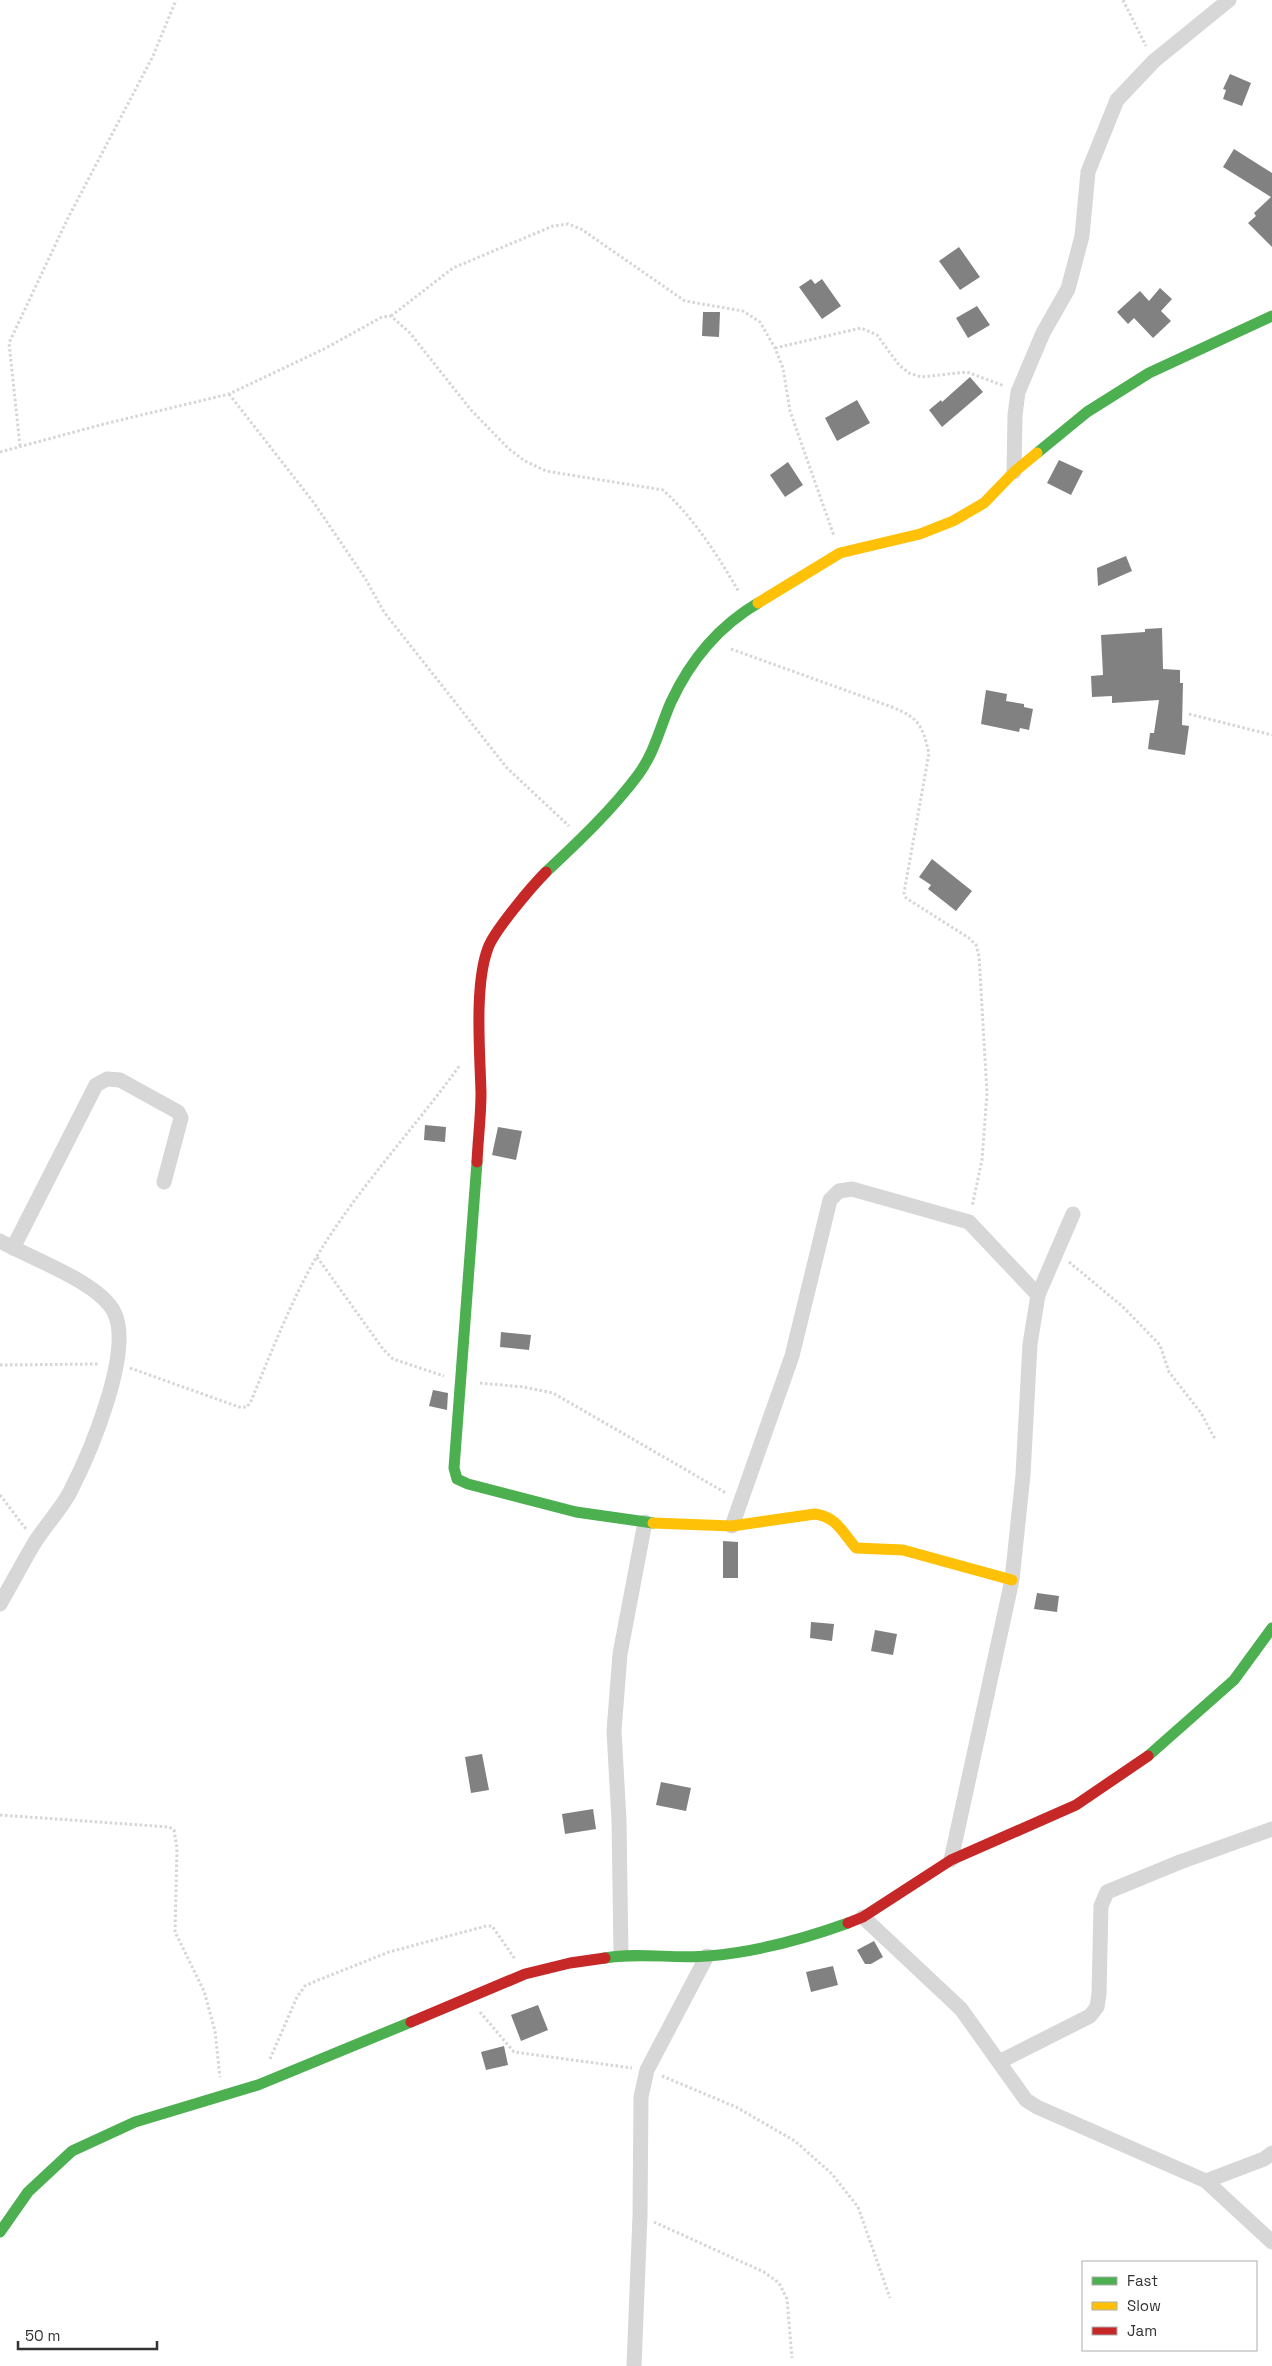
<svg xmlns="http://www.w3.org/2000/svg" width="1272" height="2366" viewBox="0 0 1272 2366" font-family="'Space Grotesk',sans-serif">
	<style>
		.building { fill: #818181 }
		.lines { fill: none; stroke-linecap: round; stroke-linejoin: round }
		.path { stroke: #d6d6d6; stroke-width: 3; stroke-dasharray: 2.5 2.5; stroke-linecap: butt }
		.street { stroke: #d7d7d7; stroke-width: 15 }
		.fast { stroke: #4caf50; stroke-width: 11 }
		.slow { stroke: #ffc107; stroke-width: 11 }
		.jam { stroke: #c62828; stroke-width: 11 }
	</style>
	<rect width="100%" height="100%" fill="#fff"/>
	<path class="building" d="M 1230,74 L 1251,83 L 1242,106 L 1223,99 L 1226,90 L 1223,89 Z
		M 1234,149 L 1272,173 L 1272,247 L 1248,223 L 1256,216 L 1254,213 L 1271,197 L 1223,167 Z
		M 959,247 L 980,277 L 960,290 L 939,261 Z
		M 811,279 L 815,284 L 822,279 L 841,306 L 822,319 L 799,287 Z
		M 1160,288 L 1172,299 L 1161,311 L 1171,321 L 1153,338 L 1134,318 L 1128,324 L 1117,312 L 1140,291 L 1149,301 Z
		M 977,306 L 990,325 L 968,338 L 956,318 Z
		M 703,312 L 720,312 L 719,337 L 702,336 Z
		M 970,377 L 983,392 L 942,427 L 929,410 L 941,400 L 942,402 Z
		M 857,400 L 870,423 L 837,441 L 825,418 Z
		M 1059,460 L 1083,471 L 1071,495 L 1047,483 Z
		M 788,462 L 803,485 L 785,497 L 770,475 Z
		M 1126,556 L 1132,571 L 1098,586 L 1097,568 Z
		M 1162,628 L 1163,669 L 1180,670 L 1180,683 L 1183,683 L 1182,725 L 1189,726 L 1185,755 L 1148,749 L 1150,733 L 1154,733 L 1159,700 L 1112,703 L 1112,696 L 1092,697 L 1091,676 L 1103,675 L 1101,635 L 1145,632 L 1145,629 Z
		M 986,690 L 1007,694 L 1006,701 L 1024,704 L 1024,707 L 1033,709 L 1029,730 L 1020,728 L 1019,732 L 981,724 Z
		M 932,859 L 972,891 L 956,911 L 928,889 L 931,885 L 919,877 Z
		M 425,1125 L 446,1127 L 445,1142 L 424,1140 Z
		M 498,1127 L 522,1131 L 516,1160 L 492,1155 Z
		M 501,1332 L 531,1335 L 529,1350 L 500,1347 Z
		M 433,1390 L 448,1393 L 447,1410 L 429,1406 Z
		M 723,1541 L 738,1542 L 738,1578 L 723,1578 Z
		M 1037,1593 L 1059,1596 L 1057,1612 L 1034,1609 Z
		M 811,1622 L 834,1624 L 832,1641 L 810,1638 Z
		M 875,1630 L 897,1634 L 893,1655 L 871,1651 Z
		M 482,1754 L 489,1790 L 471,1793 L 465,1757 Z
		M 661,1782 L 691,1788 L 686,1811 L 656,1805 Z
		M 593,1809 L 596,1829 L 565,1834 L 562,1814 Z
		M 874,1941 L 883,1957 L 871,1964 L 865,1964 L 857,1950 Z
		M 833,1966 L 838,1985 L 811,1992 L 806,1972 Z
		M 538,2005 L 548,2030 L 521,2041 L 511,2015 Z
		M 504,2046 L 508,2065 L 486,2070 L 481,2052 Z"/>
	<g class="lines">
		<path class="path" d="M 1123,0 L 1146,46
			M 391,316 L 453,268 L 553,226 L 568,224 L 581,229 L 685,301 L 743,311 L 760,322 L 775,348 L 783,368 L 790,411 L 834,536
			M 775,348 L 861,328 L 877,335 L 899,365 L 909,373 L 921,377 L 967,372 L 1004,386
			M 229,394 L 314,503 L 365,578 L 384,612 L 507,768 L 569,826
			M 20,446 L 9,343 L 68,218 L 153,56 L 176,0
			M 0,452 L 104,424 L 229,394 L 324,349 L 382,317 L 391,316 L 410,333 L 471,410 L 509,449 L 525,461 L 546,471 L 663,490 C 694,518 718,556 739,592
			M 731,649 L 892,707 C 919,718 922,725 929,753 L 904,893 L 906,898 L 969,938 L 976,945 L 979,956 L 987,1093 L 982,1160 L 972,1207
			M 1189,714 L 1272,735
			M 317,1257 L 383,1349 L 393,1359 L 444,1376
			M 1069,1262 L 1122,1306 L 1160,1345 L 1169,1372 L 1201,1413 L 1215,1439
			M 0,1365 L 99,1364
			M 130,1368 L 239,1407 L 247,1407 L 251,1401 C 271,1353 291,1301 317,1256 C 358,1188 414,1129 460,1065
			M 480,1383 L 524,1387 L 553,1393 L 726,1493
			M 0,1495 L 26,1529
			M 0,1815 L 169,1827 L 174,1830 L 177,1848 L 175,1932 L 204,1991 L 215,2031 L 220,2077
			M 480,2012 L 514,2052 L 632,2068
			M 270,2059 L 297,1997 L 305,1986 L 316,1981 L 389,1952 L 486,1926 L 492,1926 L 515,1959
			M 662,2076 L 736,2107 L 795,2141 L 832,2174 L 858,2207 L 890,2298
			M 654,2222 L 764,2272 L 779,2283 L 787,2299 L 792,2358"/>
		<path class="street" d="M 1014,472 L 1015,415 L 1018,392 L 1043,333 L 1068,289 L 1082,236 L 1088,172 L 1117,100 L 1154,61 L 1229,0
			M 0,1241 C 30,1258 99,1282 114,1312 C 134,1351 89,1455 70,1492 C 61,1509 46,1525 35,1542 C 23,1562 12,1583 0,1604
			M 13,1248 L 96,1085 L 107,1079 L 120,1080 L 178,1112 L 181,1118 L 164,1182
			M 732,1526 L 792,1356 L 830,1200 L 839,1191 L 852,1189 L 969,1222 L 1038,1295
			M 951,1860 L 1012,1580 L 1023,1475 L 1030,1344 L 1038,1295 L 1073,1214
			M 863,1917 L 961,2009 L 1026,2100 L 1037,2107 L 1206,2181 L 1272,2242
			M 621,1955 L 619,1820 L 614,1731 L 620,1654 L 645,1522
			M 999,2062 L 1090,2016 L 1097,2007 L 1099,1994 L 1101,1906 L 1107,1892 L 1180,1862 L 1272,1829
			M 1206,2181 L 1264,2159 L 1272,2153
			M 634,2366 L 640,2216 L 641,2097 L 647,2070 L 707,1956"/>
		<path class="fast" d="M 1037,453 L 1087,412 L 1149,373 L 1272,316
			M 546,872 C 578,842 612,810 638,775 C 655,752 660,727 671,702 C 690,661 719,626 758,603
			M 477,1162 L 454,1468 L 457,1479 L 468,1484 L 576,1512 L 653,1523
			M 1148,1756 L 1234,1680 L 1272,1628
			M 605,1958 C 639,1952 673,1959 708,1956 C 755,1952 804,1939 848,1923
			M 0,2232 L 28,2192 L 72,2151 L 135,2122 L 258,2085 L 411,2022"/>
		<path class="slow" d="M 758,603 L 840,553 L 920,534 L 953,521 L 984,503 L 1014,472 L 1037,453
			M 653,1523 L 732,1526 L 815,1514 C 837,1517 842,1532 856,1548 L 903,1550 L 1012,1580"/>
		<path class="jam" d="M 477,1162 C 478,1139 481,1116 481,1093 C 480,1053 474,985 488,948 C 494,931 532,886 546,872
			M 848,1923 L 863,1917 L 951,1860 L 1076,1805 L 1148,1756
			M 411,2022 L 525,1974 L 570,1963 L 605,1958"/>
	</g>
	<rect x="1082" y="2261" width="175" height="90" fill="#ffffff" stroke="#adadad"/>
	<rect x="1092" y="2277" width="25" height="8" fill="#4caf50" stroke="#adadad"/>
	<text x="1127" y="2286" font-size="15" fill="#333333">Fast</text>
	<rect x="1092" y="2302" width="25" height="8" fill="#ffc107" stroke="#adadad"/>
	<text x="1127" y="2311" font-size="15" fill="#333333">Slow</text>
	<rect x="1092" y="2327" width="25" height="8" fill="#c62828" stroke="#adadad"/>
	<text x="1127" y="2336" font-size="15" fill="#333333">Jam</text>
	<path d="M18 2341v8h139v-8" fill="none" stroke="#333333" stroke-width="2.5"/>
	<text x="25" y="2341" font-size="15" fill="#333333" stroke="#ffffff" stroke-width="4" paint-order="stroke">50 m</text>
</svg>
